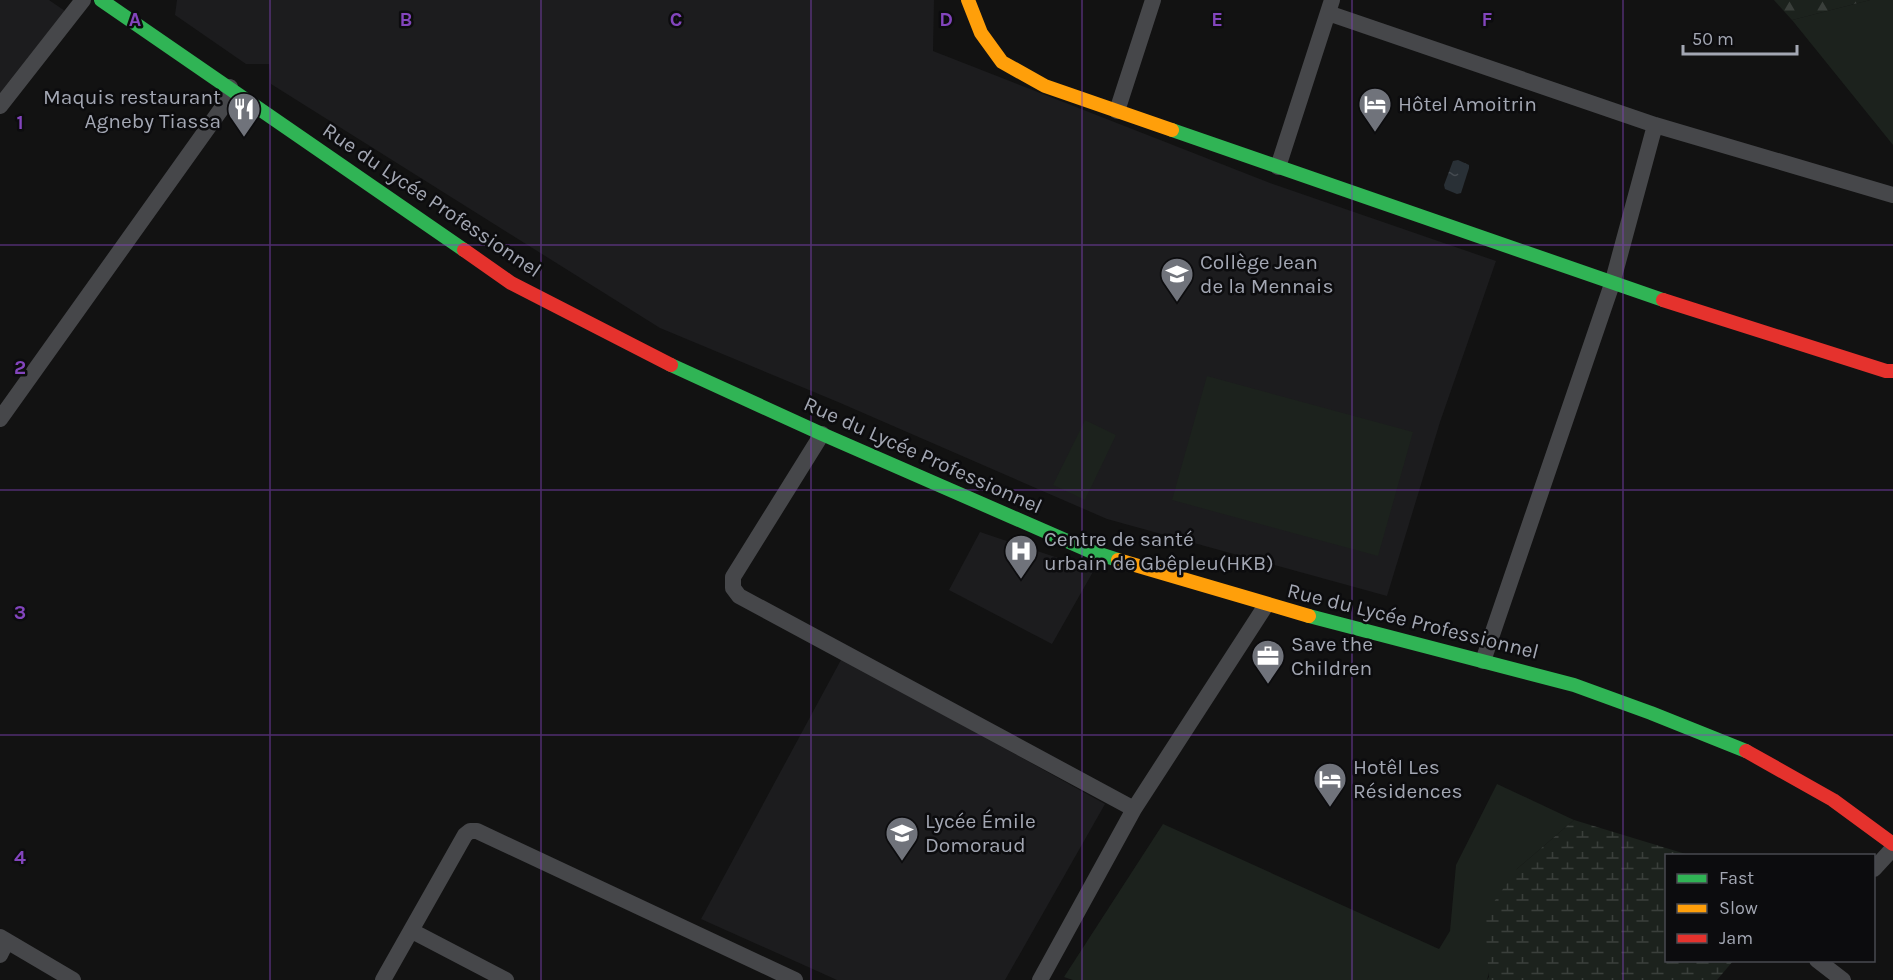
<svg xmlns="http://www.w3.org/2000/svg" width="1893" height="980" viewBox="0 0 1893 980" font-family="Karla,sans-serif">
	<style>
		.built { fill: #1c1c1e }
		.green { fill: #1c221d }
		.forest { fill: url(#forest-firs) }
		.wetland { fill: url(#wetland-marsh) }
		.water { fill: url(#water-ripples) }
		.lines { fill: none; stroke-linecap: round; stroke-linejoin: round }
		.street { stroke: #46474a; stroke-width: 16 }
		.fast { stroke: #30b455; stroke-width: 14 }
		.slow { stroke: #ff9f0a; stroke-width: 14 }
		.jam { stroke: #e5322d; stroke-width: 14 }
		.grid { fill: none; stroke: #8345bd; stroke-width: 1.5; stroke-opacity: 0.55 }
		.labels { text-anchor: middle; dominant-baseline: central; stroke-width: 5; stroke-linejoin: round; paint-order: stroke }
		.poi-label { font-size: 21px; fill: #a3a7b3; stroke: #0c0c0e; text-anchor: start }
		.street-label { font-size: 21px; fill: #a3a7b3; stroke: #0c0c0e }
		.grid-label { font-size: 20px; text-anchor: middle; font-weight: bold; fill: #8345bd; stroke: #0c0c0e; stroke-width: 5; stroke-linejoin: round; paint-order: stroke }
	</style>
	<defs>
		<pattern id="forest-firs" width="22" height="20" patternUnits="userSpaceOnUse" patternTransform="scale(1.5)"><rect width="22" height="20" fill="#1c221d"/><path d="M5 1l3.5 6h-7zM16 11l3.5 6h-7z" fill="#3a3f3b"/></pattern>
		<pattern id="wetland-marsh" width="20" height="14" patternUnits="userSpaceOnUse" patternTransform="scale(1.5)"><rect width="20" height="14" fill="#1c221d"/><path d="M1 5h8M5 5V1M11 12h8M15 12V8" fill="none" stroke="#3a3f3b"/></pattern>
		<pattern id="water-ripples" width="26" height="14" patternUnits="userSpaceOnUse" patternTransform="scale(1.5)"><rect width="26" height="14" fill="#293036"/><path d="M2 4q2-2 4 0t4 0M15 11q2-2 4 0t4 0" fill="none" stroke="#454b51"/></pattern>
	</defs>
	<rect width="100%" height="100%" fill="#121212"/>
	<path class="built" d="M 0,0 L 49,0 L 65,11 L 0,93 Z
		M 177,0 L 934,0 L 933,51 L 1270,183 L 1496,261 L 1440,422 L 1387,596 L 1107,519 L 838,402 L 660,328 L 271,84 L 269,64 L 246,64 L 175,15 Z
		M 980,532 L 1094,570 L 1052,644 L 949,590 Z
		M 842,658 L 1105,804 L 1005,980 L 837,980 L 701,919 Z"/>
	<path class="green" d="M 1870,0 L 1893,0 L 1893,145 L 1792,20 Z
		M 1207,376 L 1413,432 L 1378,556 L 1172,500 Z
		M 1085,420 L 1116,435 L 1085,500 L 1053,485 Z
		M 1497,784 L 1574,820 L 1517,869 L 1487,980 L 1073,980 L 1064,977 L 1163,824 L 1439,949 L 1450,931 L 1456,865 Z"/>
	<path class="forest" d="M 1774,0 L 1870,0 L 1792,20 Z"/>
	<path class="wetland" d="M 1574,820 L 1689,855 L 1666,856 L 1666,960 L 1733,961 L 1717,980 L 1487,980 L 1489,977 L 1484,916 L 1517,869 Z"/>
	<path class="water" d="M 1458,160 L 1469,165 L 1469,168 L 1461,193 L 1457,194 L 1445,189 L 1444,185 L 1453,161 Z"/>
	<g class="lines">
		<path class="street" d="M 1328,13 L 1655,125 L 1893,195
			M 0,106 L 83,0
			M 1117,111 L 1153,0
			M 1278,167 L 1332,0
			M 0,419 L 227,101 L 230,87
			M 822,434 L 733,577 L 733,588 L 739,596 L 1134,809
			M 1483,661 L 1612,284 L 1655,125
			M 1874,869 L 1893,848
			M 412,931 L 506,980
			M 0,937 L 73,980
			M 0,955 L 7,941
			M 1817,960 L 1843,980
			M 383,980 L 465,835 L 470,831 L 477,831 L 795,980
			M 1040,980 L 1134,809 L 1266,605"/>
		<path class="fast" d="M 101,0 L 464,250
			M 1172,130 L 1663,300
			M 671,365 L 822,434 L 1090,551 L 1118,560
			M 1309,616 L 1574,685 L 1651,713 L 1746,751"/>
		<path class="slow" d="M 968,0 L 981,33 L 1002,62 L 1045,86 L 1172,130
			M 1118,560 L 1309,616"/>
		<path class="jam" d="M 464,250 L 511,283 L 671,365
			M 1663,300 L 1886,371 L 1893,371
			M 1746,751 L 1833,800 L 1893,844"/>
	</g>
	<path class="grid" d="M 270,0 L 270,980M 541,0 L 541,980M 811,0 L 811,980M 1082,0 L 1082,980M 1352,0 L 1352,980M 1623,0 L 1623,980M 0,245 L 1893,245M 0,490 L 1893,490M 0,735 L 1893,735"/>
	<defs>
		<g id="hotel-pin" transform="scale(1.725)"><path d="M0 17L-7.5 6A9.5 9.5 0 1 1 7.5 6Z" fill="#70737b" stroke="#0c0c0e"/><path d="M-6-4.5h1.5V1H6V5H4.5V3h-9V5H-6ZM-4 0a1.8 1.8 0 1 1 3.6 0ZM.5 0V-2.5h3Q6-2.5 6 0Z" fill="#fff"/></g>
		<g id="restaurant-pin" transform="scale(1.725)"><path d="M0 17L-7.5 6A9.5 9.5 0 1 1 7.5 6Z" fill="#70737b" stroke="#0c0c0e"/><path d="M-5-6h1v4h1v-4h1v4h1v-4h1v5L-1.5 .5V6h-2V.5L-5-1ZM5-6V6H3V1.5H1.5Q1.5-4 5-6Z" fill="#fff"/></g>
		<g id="school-pin" transform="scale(1.725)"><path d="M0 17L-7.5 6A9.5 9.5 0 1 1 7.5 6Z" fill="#70737b" stroke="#0c0c0e"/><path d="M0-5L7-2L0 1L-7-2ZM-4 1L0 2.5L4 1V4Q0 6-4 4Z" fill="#fff"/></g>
		<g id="hospital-pin" transform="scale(1.725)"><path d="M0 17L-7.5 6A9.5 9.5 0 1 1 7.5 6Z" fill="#70737b" stroke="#0c0c0e"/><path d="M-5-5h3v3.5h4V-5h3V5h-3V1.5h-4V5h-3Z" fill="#fff"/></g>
		<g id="office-pin" transform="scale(1.725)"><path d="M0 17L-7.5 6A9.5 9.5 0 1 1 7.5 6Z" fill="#70737b" stroke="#0c0c0e"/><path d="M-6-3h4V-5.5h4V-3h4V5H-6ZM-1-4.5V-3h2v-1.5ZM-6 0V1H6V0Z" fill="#fff"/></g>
	</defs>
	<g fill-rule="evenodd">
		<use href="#hotel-pin" x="1375" y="104"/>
		<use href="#restaurant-pin" x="244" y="109"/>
		<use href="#school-pin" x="1177" y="274"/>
		<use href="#hospital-pin" x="1021" y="551"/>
		<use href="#office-pin" x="1268" y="656"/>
		<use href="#hotel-pin" x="1330" y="779"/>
		<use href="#school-pin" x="902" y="833"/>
	</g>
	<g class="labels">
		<g class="poi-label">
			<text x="221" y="97" text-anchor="end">Maquis restaurant<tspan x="221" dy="24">Agneby Tiassa</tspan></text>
			<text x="1398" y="104">Hôtel Amoitrin</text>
			<text x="1200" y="262">Collège Jean<tspan x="1200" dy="24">de la Mennais</tspan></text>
			<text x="1044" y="539">Centre de santé<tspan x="1044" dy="24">urbain de Gbêpleu(HKB)</tspan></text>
			<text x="1291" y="644">Save the<tspan x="1291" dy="24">Children</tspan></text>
			<text x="1353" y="767">Hotêl Les<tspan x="1353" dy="24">Résidences</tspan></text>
			<text x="925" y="821">Lycée Émile<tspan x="925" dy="24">Domoraud</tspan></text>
		</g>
		<g class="street-label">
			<text transform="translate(432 200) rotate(34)">Rue du Lycée Professionnel</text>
			<text transform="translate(923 455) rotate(24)">Rue du Lycée Professionnel</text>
			<text transform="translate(1413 621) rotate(14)">Rue du Lycée Professionnel</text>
		</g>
	</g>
	<g class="grid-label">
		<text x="135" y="26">A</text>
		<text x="406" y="26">B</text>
		<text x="676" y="26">C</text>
		<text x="946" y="26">D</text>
		<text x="1217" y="26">E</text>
		<text x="1487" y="26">F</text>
		<text x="20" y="129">1</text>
		<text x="20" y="374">2</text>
		<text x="20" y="619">3</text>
		<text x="20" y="864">4</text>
	</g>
	<rect x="1665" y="854" width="210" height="108" fill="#0c0c0e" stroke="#484a50" stroke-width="1.5"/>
	<rect x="1677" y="874" width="30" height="9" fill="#30b455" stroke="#484a50" stroke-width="1.5"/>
	<text x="1719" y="884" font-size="18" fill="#a3a7b3">Fast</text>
	<rect x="1677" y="904" width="30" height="9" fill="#ff9f0a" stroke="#484a50" stroke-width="1.5"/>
	<text x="1719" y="914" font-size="18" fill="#a3a7b3">Slow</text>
	<rect x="1677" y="934" width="30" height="9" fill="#e5322d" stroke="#484a50" stroke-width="1.5"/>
	<text x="1719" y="944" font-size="18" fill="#a3a7b3">Jam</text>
	<path d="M1683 45v9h114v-9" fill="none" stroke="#a3a7b3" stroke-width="3"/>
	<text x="1692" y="45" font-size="18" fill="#a3a7b3" stroke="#0c0c0e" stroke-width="4.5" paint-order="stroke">50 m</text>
</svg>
